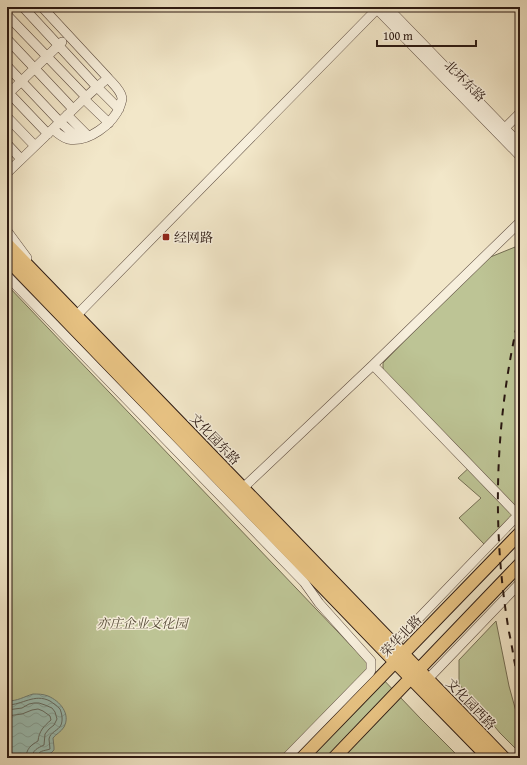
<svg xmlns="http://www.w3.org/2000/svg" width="527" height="765" viewBox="0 0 527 765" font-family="'Gentium Book Plus','Noto Serif SC',serif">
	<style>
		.green { fill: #bdc495; stroke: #746e54 }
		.water { fill: url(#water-waves); stroke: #6e7d74 }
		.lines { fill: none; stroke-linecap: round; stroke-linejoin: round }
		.shore { stroke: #636c64; stroke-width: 1 }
		.minor-casing { stroke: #5d4c40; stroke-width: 10 }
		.major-casing { stroke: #2b1912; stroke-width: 14 }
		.minor { stroke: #f7efdc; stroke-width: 9 }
		.major { stroke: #e9c484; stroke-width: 12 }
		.rail { stroke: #2b1912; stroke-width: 2; stroke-dasharray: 7 7; stroke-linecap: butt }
		.poi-dot { fill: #8f2418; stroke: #f7efdc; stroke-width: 1.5 }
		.labels { text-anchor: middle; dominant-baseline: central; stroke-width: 3; stroke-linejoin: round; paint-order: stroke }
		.street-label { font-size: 13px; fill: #2b1912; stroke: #f7efdc }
		.poi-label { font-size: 13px; fill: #2b1912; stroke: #f7efdc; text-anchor: start }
		.park-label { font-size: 13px; font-style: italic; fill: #574c39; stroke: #f7efdc }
	</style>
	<defs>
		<pattern id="water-waves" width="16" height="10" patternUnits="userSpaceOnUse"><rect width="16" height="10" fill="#9bc0b6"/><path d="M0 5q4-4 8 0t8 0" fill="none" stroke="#86a49b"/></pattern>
	</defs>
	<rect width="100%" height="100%" fill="#f2e7c9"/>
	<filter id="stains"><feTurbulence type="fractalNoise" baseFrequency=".005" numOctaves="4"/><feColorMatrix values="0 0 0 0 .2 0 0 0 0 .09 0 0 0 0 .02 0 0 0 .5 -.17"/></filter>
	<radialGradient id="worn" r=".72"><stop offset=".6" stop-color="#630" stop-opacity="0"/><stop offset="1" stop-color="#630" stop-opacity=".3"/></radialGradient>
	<path class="green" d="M 520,245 L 520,507 L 484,544 L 459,518 L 481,498 L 458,478 L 474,463 L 383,370 L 383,363 L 483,260 Z
		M 7,285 L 420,718 L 460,758 L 7,758 Z
		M 496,621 L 509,686 L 520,726 L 520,753 L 500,733 L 459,684 L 459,660 Z"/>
	<path class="water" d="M 33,694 C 38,694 43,694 48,696 C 60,701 71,714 64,727 C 61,732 56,734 53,738 L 54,747 L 54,750 L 51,753 L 44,755 L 39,758 L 7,758 L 7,701 C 18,701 23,697 33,694 Z"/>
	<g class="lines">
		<path class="shore" d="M 7,705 C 23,705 34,693 50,701 C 53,703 57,706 60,709 C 62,714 63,720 61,725 C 58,731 50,732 49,739 C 49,742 50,746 50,749 C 45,751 37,750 37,758
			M 7,710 L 22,708 L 29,704 L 34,703 L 39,703 L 45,705 L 52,708 L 55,712 L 57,719 L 54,725 L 49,729 L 45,734 L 44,745 C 38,748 32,750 32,758
			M 7,716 L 22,714 L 32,710 L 38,709 L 43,711 L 50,716 L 51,720 C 44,726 39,731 38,741 C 31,745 26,749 26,758"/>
		<g class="minor-casing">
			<path id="minor" d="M 23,7 L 97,87 L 86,97
				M 42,7 L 108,78 L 97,87 L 119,109
				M 375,7 L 520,156
				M 387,7 L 520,144
				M 7,15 L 86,97 L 7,173
				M 7,39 L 73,109
				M 7,66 L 60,122 L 79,139
				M 7,91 L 48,134
				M 7,95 L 62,42
				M 84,99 L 109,123
				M 67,115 L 88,136
				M 7,117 L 35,146
				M 53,129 C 57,133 62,137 68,139 C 88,143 113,124 120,106 C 121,103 122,100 122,98 C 121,90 112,83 108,78
				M 501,132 L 520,113
				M 7,144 L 21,159
				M 7,231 L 27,258
				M 7,276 L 304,582 L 319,603 L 371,661 L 371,670 L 370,672 L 286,758
				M 73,319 L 379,7
				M 373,365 L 518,515
				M 243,488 L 373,365 L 520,222
				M 394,649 L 394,644 L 520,513
				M 422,679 L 428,679 L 520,583"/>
		</g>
		<g class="major-casing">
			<path id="major" d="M 7,244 L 504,758
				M 7,259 L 395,662 L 489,758
				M 302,758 L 520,533
				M 334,758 L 520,564"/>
		</g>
		<use href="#minor" class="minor"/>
		<use href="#major" class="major"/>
		<path class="rail" d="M 520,312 C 495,417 491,527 509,632 C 513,650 515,669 520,686"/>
	</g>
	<rect class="poi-dot" x="162" y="233" width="8" height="8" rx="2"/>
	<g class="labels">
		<g class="street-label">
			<text transform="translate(465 81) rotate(45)">北环东路</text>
			<text transform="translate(215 439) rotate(46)">文化园东路</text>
			<text transform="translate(401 636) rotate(-46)">荣华北路</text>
			<text transform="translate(471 704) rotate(46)">文化园西路</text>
		</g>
		<g class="poi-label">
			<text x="174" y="237">经网路</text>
		</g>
		<g class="park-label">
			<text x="142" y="623">亦庄企业文化园</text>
		</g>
	</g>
	<rect width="527" height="765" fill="none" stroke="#f2e7c9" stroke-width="24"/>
	<rect x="8" y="8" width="511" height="749" fill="none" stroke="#2b1912" stroke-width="2"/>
	<rect x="12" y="12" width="503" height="741" fill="none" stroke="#2b1912"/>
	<path d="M377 40v6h99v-6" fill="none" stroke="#2b1912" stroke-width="2"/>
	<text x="383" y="40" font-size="12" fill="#2b1912" stroke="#f7efdc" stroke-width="3" paint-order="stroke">100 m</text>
	<rect width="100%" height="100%" filter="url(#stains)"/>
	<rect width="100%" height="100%" fill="url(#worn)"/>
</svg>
